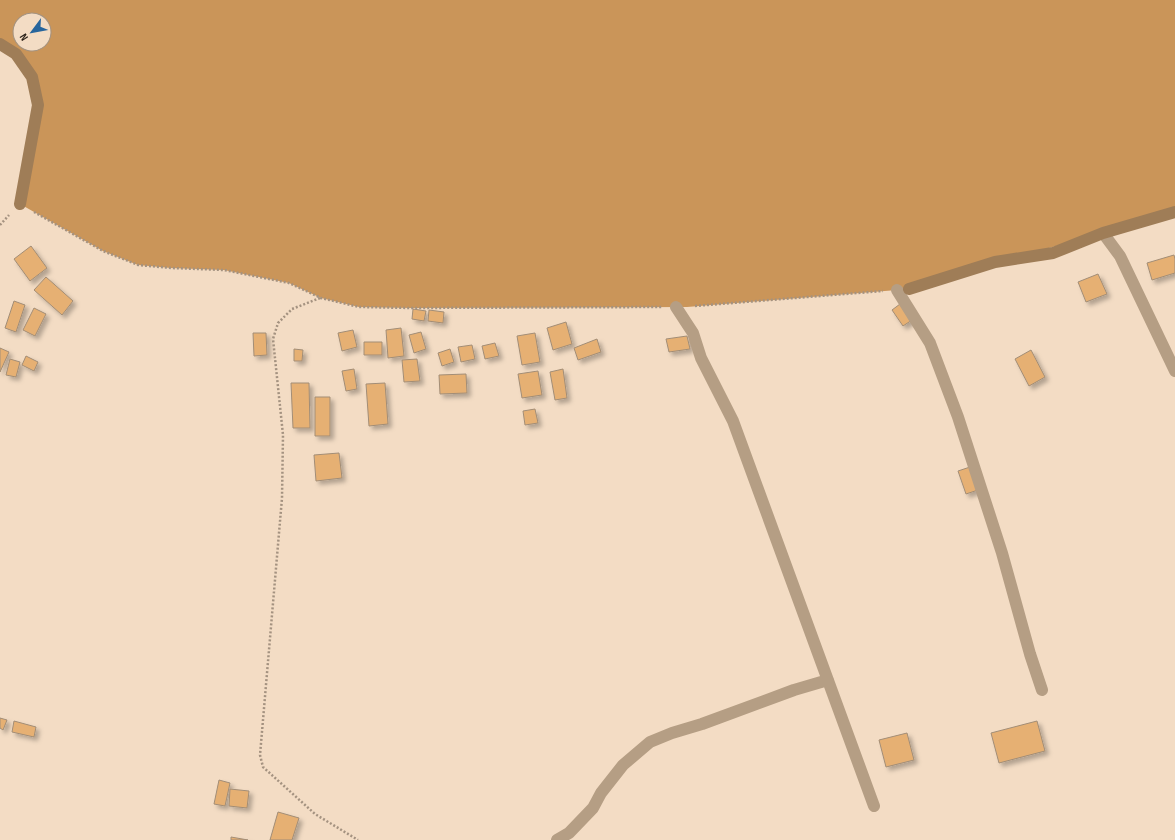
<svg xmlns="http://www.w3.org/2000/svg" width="1175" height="840" viewBox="0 0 1175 840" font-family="'Sofia Sans Condensed',sans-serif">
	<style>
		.forest { fill: #ca9559; fill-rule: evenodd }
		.building { fill: #e6b073; stroke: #a28d76; filter: url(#shadow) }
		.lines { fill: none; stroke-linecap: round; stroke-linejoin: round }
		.path { stroke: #a49280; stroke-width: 2.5; stroke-dasharray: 2 2; stroke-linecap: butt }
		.minor { stroke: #b59e84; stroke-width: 12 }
		.secondary { stroke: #9f7d57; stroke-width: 12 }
	</style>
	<defs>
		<filter id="shadow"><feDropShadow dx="3.5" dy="3.5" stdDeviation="2" flood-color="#0004"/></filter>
	</defs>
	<rect width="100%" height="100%" fill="#f3dcc4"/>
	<path class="forest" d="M 0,0 L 1175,0 L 1175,212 L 1103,233 L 897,290 L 687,307 L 410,308 L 359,307 L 321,298 L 289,283 L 224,270 L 171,268 L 138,265 L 103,251 L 20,204 L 38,105 L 32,77 L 0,44 ZM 20,20 L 44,20 L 44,44 L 20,44 Z"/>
	<path class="building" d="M 31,246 L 47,268 L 30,281 L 14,259 Z
		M 1174,255 L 1175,259 L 1175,273 L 1152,280 L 1147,263 Z
		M 1098,274 L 1107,294 L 1086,302 L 1078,282 Z
		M 46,277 L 73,301 L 62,315 L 34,290 Z
		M 14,301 L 25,305 L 16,332 L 5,328 Z
		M 900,304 L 912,320 L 903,326 L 892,310 Z
		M 34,308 L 46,314 L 35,336 L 23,330 Z
		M 413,309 L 426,311 L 424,321 L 412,319 Z
		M 429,310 L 444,312 L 443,323 L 428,321 Z
		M 566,322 L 572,344 L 553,350 L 547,328 Z
		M 401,328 L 404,356 L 388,358 L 386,330 Z
		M 353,330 L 357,347 L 342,351 L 338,333 Z
		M 421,332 L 426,349 L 414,353 L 409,335 Z
		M 253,333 L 266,333 L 267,355 L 254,356 Z
		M 535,333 L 540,362 L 522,365 L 517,336 Z
		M 687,336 L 690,349 L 669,352 L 666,339 Z
		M 597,339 L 601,352 L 578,360 L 574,348 Z
		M 364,342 L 382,342 L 382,355 L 364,355 Z
		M 495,343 L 499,356 L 485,359 L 482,346 Z
		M 472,345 L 475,359 L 461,362 L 458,347 Z
		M 0,348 L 9,352 L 0,372 Z
		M 294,349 L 303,350 L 302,361 L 294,361 Z
		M 450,349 L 454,362 L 442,366 L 438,353 Z
		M 1031,350 L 1045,377 L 1029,386 L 1015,359 Z
		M 26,356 L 38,362 L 34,371 L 22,365 Z
		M 10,359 L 20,362 L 16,377 L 6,375 Z
		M 417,359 L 420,381 L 404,382 L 402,360 Z
		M 354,369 L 357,389 L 346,391 L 342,371 Z
		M 563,369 L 567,398 L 555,400 L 550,372 Z
		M 538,371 L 542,395 L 522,398 L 518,374 Z
		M 466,374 L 467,393 L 440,394 L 439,375 Z
		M 291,383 L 309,383 L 310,428 L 293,428 Z
		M 385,383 L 388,424 L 369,426 L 366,384 Z
		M 315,397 L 330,397 L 330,436 L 315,436 Z
		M 535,409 L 538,423 L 525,425 L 523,411 Z
		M 339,453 L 342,478 L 316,481 L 314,455 Z
		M 970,467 L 978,490 L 966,494 L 958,471 Z
		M 0,718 L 7,720 L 3,730 L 0,728 Z
		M 14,721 L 36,727 L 34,737 L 12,732 Z
		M 1037,721 L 1045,751 L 999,763 L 991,733 Z
		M 907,733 L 914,760 L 886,767 L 879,740 Z
		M 219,780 L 230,783 L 225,806 L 214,804 Z
		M 230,789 L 249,791 L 247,808 L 229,806 Z
		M 278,812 L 299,818 L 292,840 L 270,840 Z
		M 231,837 L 248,840 L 231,840 Z"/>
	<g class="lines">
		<path class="path" d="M 34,212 L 103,251 L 138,265 L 171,268 L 224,270 L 289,283 L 321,298 L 359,307 L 410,308 L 662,307
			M 0,225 L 9,215
			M 320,298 L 292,309 L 278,323 L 273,339 L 283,435 L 282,498 L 260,755 L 263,767 L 315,814 L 358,840
			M 695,306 L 883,291"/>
		<path class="minor" d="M 1103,233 L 1120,256 L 1175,371
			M 897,290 L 930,343 L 958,417 L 1002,553 L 1030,654 L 1042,690
			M 676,307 L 693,333 L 701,358 L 733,421 L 874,806
			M 557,840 L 569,833 L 593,808 L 601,793 L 623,765 L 650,742 L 672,733 L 702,724 L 794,690 L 828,680"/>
		<path class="secondary" d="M 0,44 L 16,54 L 32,77 L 38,105 L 20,204
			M 909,289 L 995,262 L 1053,253 L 1103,233 L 1175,212"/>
	</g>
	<g transform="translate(32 32) rotate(238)"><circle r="19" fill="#f3dcc4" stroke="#a39280"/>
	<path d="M0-3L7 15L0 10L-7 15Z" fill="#27659c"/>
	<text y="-6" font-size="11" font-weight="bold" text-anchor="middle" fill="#2c231a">N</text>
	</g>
</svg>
